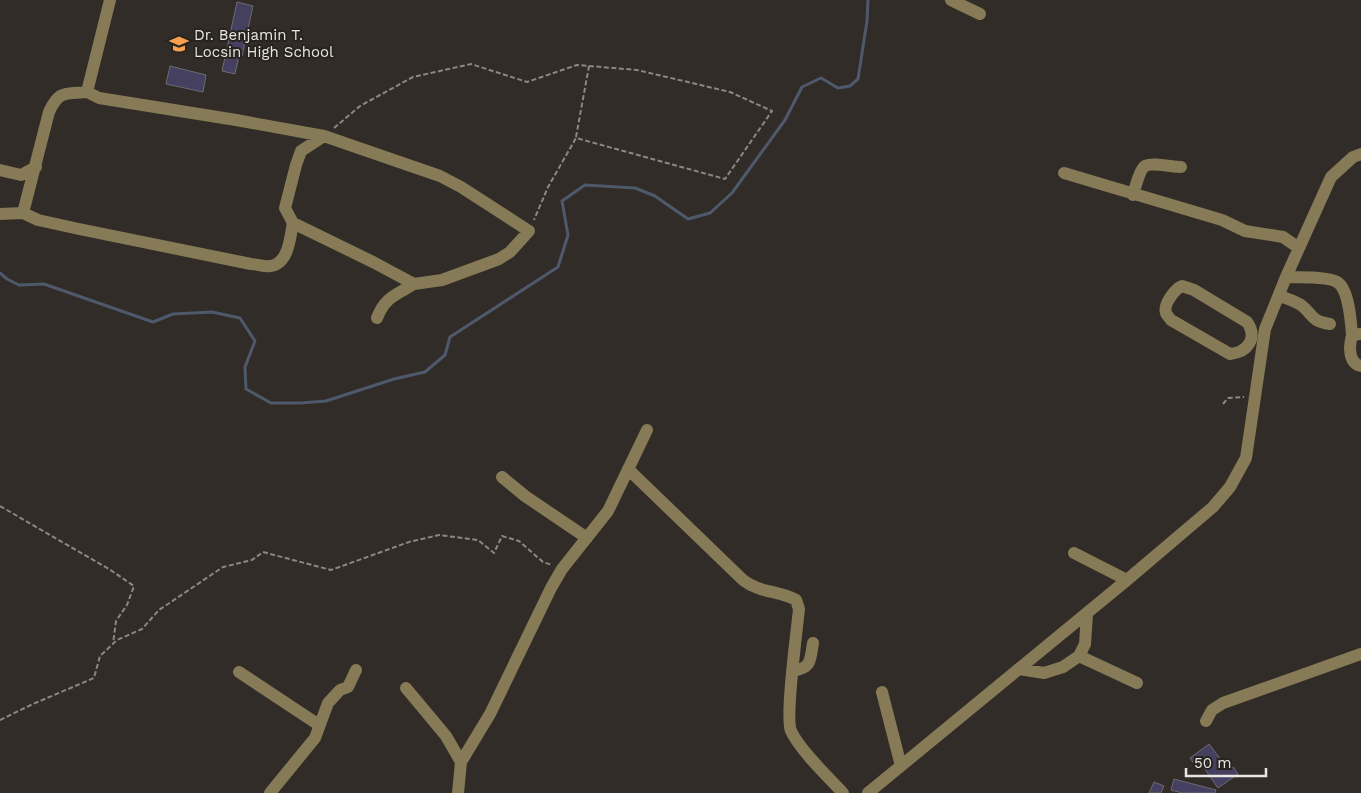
<svg xmlns="http://www.w3.org/2000/svg" width="1361" height="793" viewBox="0 0 1361 793" font-family="'Work Sans',sans-serif">
	<style>
		.lines { fill: none; stroke-linecap: round; stroke-linejoin: round }
		.stream { stroke: #4e596b; stroke-width: 3 }
		.building { fill: #453f60; stroke: #6c6b72 }
		.path { stroke: #8b8783; stroke-width: 2; stroke-dasharray: 5 2.5; stroke-linecap: butt }
		.minor { stroke: #877a57; stroke-width: 12 }
		.labels { text-anchor: middle; dominant-baseline: central; stroke-width: 4; stroke-linejoin: round; paint-order: stroke }
		.poi-label { font-size: 15px; fill: #e9e6e3; stroke: #27231e; text-anchor: start }
	</style>
	<rect width="100%" height="100%" fill="#312c27"/>
	<g class="lines">
		<path class="stream" d="M 0,273 L 7,279 L 19,285 L 44,284 L 153,322 L 173,314 L 212,312 L 240,318 L 255,341 L 245,367 L 246,389 L 271,403 L 301,403 L 326,401 L 394,379 L 425,372 L 445,355 L 450,337 L 558,267 L 568,235 L 562,201 L 585,185 L 635,188 L 655,196 L 688,219 L 710,213 L 732,193 L 785,120 L 802,87 L 821,78 L 838,88 L 850,86 L 858,79 L 867,21 L 868,0"/>
	</g>
	<path class="building" d="M 237,2 L 253,6 L 242,56 L 239,56 L 235,74 L 222,71 Z
		M 170,66 L 206,75 L 203,92 L 166,84 Z
		M 1209,744 L 1229,770 L 1233,767 L 1238,774 L 1218,788 L 1200,762 L 1195,765 L 1190,758 Z
		M 1174,779 L 1216,790 L 1215,793 L 1182,793 L 1171,790 Z
		M 1154,782 L 1164,786 L 1161,793 L 1149,793 Z"/>
	<g class="lines">
		<path class="path" d="M 334,128 L 360,106 L 413,77 L 471,64 L 527,82 L 577,65 L 637,70 L 730,92 L 772,111 L 725,179 L 576,138 L 548,187 L 534,220
			M 576,137 L 589,66
			M 1223,404 L 1228,398 L 1244,397
			M 0,506 L 109,569 L 134,586 L 127,605 L 116,621 L 113,644
			M 0,720 L 33,704 L 94,678 L 100,656 L 117,640 L 142,629 L 159,610 L 223,567 L 252,560 L 263,552 L 331,570 L 409,542 L 439,535 L 478,540 L 494,553 L 502,536 L 519,541 L 543,562 L 552,565"/>
		<path class="minor" d="M 951,0 L 980,14
			M 0,170 L 21,175 L 36,167
			M 1064,173 L 1222,220 L 1245,231 L 1283,237 L 1299,248
			M 1133,195 C 1135,188 1140,169 1145,166 C 1151,162 1173,167 1181,167
			M 23,213 L 49,112 C 59,90 65,94 87,92 L 110,0
			M 0,214 L 23,213 L 38,220 L 79,229 L 251,264 C 257,264 264,267 270,266 C 289,264 290,237 293,223 L 373,262 L 414,284 L 442,280 L 499,259 L 510,252 L 529,231 L 461,187 L 440,176 L 324,136 L 236,120 L 99,98 L 87,92
			M 293,223 L 285,208 L 296,165 L 301,151 L 324,136
			M 1286,277 C 1299,278 1327,276 1337,282 C 1349,289 1351,322 1352,335 L 1361,334
			M 1182,286 L 1194,290 L 1247,322 C 1258,338 1248,352 1230,354 L 1171,320 C 1170,318 1167,316 1166,313 C 1163,304 1175,289 1182,286 Z
			M 1279,296 C 1286,298 1294,301 1301,305 C 1314,315 1310,321 1330,324
			M 377,318 C 385,297 396,295 414,284
			M 1352,335 C 1349,346 1348,363 1361,366
			M 628,469 L 743,580 C 761,594 779,590 796,600 L 799,609 C 797,630 785,717 791,731 C 800,750 828,777 843,793
			M 502,477 L 525,496 L 587,538
			M 1074,553 L 1127,580
			M 1079,656 L 1137,683
			M 1019,669 L 1044,673 L 1063,667 L 1079,656 L 1085,644 L 1087,614
			M 793,671 C 812,668 810,660 813,643
			M 239,672 L 319,725
			M 406,688 L 446,736 L 461,762
			M 882,692 L 901,766
			M 1206,721 L 1212,710 L 1223,703 L 1361,654
			M 270,793 L 315,738 L 328,703 L 340,690 L 348,687 L 356,670
			M 458,793 L 461,762 L 490,714 L 551,588 L 562,569 L 608,511 L 647,430
			M 868,793 L 1127,580 L 1213,507 L 1230,487 L 1246,458 L 1265,329 L 1286,277 L 1331,177 L 1353,157 L 1361,154"/>
	</g>
	<defs>
		<g id="school-bare" transform="scale(1.5)"><path d="M0-5L7-2L0 1L-7-2ZM-4 1L0 2.5L4 1V4Q0 6-4 4Z" fill="#fa9f4f" stroke="#27231e" stroke-width="2.5" paint-order="stroke"/></g>
	</defs>
	<g fill-rule="evenodd">
		<use href="#school-bare" x="179" y="44"/>
	</g>
	<g class="labels">
		<g class="poi-label">
			<text x="194" y="35">Dr. Benjamin T.<tspan x="194" dy="17">Locsin High School</tspan></text>
		</g>
	</g>
	<path d="M1186 768v8h80v-8" fill="none" stroke="#e9e6e3" stroke-width="2.5"/>
	<text x="1194" y="768" font-size="15" fill="#e9e6e3" stroke="#27231e" stroke-width="4" paint-order="stroke">50 m</text>
</svg>
